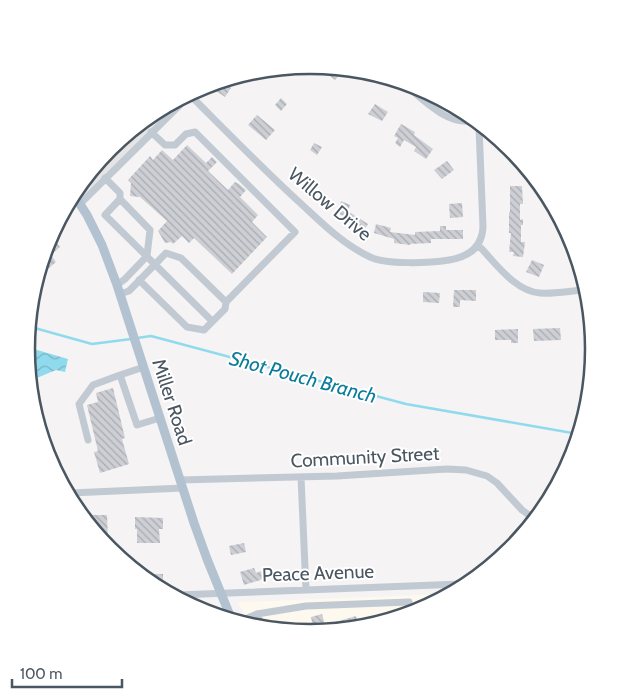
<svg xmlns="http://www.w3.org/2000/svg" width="621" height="699" viewBox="0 0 621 699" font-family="Cabin,sans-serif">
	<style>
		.commercial { fill: #fdf9ef }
		.education { fill: #e6e4e5 }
		.water { fill: url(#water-waves) }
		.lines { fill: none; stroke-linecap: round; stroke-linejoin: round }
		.stream { stroke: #90daee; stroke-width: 2.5 }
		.building { fill: url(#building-back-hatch) }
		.minor { stroke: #c1cad2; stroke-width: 7 }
		.major { stroke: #b3c2d1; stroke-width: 9 }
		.labels { text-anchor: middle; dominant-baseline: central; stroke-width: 4; stroke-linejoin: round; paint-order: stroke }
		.street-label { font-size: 19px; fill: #4a5661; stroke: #fff }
		.water-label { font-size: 20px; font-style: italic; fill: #0c7c9b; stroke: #fff }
		.rim { fill: none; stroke: #4a5661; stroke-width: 2.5 }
	</style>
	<defs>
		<pattern id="water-waves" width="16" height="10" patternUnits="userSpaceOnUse" patternTransform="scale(1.25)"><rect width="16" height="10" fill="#90daee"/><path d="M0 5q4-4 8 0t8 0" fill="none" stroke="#78b4c4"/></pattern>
		<pattern id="building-back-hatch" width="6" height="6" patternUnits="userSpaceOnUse" patternTransform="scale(1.25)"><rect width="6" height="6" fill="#cdcfd5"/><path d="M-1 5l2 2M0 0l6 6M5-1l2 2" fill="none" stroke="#a8abb0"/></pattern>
	</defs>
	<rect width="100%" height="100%" fill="#f5f3f3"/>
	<path class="commercial" d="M 447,594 L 419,612 L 310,634 L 248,621 L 238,602 Z"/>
	<path class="education" d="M 190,95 L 80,204 L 76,198 L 110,148 Z"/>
	<path class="water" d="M 27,347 L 68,359 L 65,372 L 56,370 L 32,380 Z"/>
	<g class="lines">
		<path class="stream" d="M 31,327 L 92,344 L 131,339
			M 137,338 L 151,336 L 406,404 L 578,434"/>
	</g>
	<path class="building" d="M 334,70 L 342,72 L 335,80 L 329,75 Z
		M 224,83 L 231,88 L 225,97 L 212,88 L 214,84 Z
		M 281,98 L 287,104 L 281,111 L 275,105 Z
		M 375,104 L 388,112 L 382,121 L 368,114 Z
		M 257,115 L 275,130 L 266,140 L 248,125 Z
		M 401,124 L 415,132 L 414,135 L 433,149 L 426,159 L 414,151 L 416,147 L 404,140 L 400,147 L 395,143 L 398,138 L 394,136 Z
		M 314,143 L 322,147 L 317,155 L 310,150 Z
		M 187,145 L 206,163 L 212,157 L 217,162 L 208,171 L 228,190 L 235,182 L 239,184 L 246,190 L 240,197 L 258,215 L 252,222 L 267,237 L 232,274 L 194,238 L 189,243 L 182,236 L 173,244 L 171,242 L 165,243 L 158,231 L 167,221 L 140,197 L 130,196 L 131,183 L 128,180 L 150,156 L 153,160 L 162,150 L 173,160 Z
		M 508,146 L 512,149 L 520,161 L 509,162 Z
		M 447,161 L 454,170 L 442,179 L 434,170 Z
		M 510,186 L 522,186 L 523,204 L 520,204 L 520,220 L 523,219 L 523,225 L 521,225 L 521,242 L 525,242 L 523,257 L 513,256 L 514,252 L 509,252 L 511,233 L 509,233 L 509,212 L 510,212 Z
		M 341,201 L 350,205 L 348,211 L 368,224 L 363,232 L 347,222 L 349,218 L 337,213 Z
		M 462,203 L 463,217 L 450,218 L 449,204 Z
		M 376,224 L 391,228 L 390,232 L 415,235 L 415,232 L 440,231 L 440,226 L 446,226 L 446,230 L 463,230 L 463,239 L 431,239 L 431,243 L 410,244 L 410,245 L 394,243 L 394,239 L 374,233 Z
		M 53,232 L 58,238 L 55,241 L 60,247 L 51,255 L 56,262 L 41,275 L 48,240 Z
		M 532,260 L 544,265 L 539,277 L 526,272 Z
		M 454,290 L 476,290 L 476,301 L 460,300 L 460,307 L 453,307 Z
		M 423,292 L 440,293 L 439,303 L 423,302 Z
		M 560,328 L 561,340 L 534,341 L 533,329 Z
		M 518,329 L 518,343 L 511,343 L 511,340 L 495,340 L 495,330 Z
		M 113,388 L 125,438 L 122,439 L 129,464 L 100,473 L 94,452 L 98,451 L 87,405 L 98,402 L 96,393 Z
		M 86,515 L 107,515 L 108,539 L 102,539 L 99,534 L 98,528 L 95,528 Z
		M 135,517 L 163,518 L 163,529 L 159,529 L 160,543 L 137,543 L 137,529 L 135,529 Z
		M 244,543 L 246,552 L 231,555 L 229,546 Z
		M 254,568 L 256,573 L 264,570 L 267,578 L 244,585 L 240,572 Z
		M 153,574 L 163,574 L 163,583 L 158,583 L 153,579 Z
		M 322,614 L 325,625 L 356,616 L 358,624 L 310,634 L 299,631 L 313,627 L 311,617 Z"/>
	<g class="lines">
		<path class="minor" d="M 404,84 C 423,99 445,124 471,121
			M 190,95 C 226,131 261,167 298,201 C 320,221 342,244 370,257 C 387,265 430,263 449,260 C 468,257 482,248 483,227 L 479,127
			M 105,178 L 120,193 L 120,199
			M 80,204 L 190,95
			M 478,245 C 495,262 514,291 540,293 C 554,294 569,291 583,290
			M 139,280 L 187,327 L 204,330 L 225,309 L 226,302 L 295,232 L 195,132 L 186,134 L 175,145 L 165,145 L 151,132
			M 117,285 L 125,279 L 147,256 L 150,230 L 120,199 L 105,215 L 212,321
			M 120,294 L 129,291 L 166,253 L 181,258 L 226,302
			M 120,375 L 144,367
			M 88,440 L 79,404 L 93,385 L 120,375 L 137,425 L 160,418
			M 301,477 L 306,590
			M 180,480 L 337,476 L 447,469 L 466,470 L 487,476 L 497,483 L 522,510 L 533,518
			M 71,493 L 183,488
			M 177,595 L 461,584
			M 257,614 L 306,606 L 409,602
			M 243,620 L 257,614 L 261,624"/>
		<path class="major" d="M 76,198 L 87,215 L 102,245 L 117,285 L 194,523 L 207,559 L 231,618"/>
	</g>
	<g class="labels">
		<g class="street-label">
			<text transform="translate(330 204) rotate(40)">Willow Drive</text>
			<text transform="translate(172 402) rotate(72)">Miller Road</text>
			<text transform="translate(365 457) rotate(-3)">Community Street</text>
			<text transform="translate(318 573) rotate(-2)">Peace Avenue</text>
		</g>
		<g class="water-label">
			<text transform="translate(303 377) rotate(15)">Shot Pouch Branch</text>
		</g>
	</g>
	<path d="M0 0H621V699H0ZM35 349a275 275 0 1 1 550 0a275 275 0 1 1-550 0Z" fill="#fff" fill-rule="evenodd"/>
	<path class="rim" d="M35 349a275 275 0 1 1 550 0a275 275 0 1 1-550 0Z"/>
	<path d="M12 679v8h110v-8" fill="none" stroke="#4a5661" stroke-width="2.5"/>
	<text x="20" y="679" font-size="15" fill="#4a5661" stroke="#ffffff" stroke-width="4" paint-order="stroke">100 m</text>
</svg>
